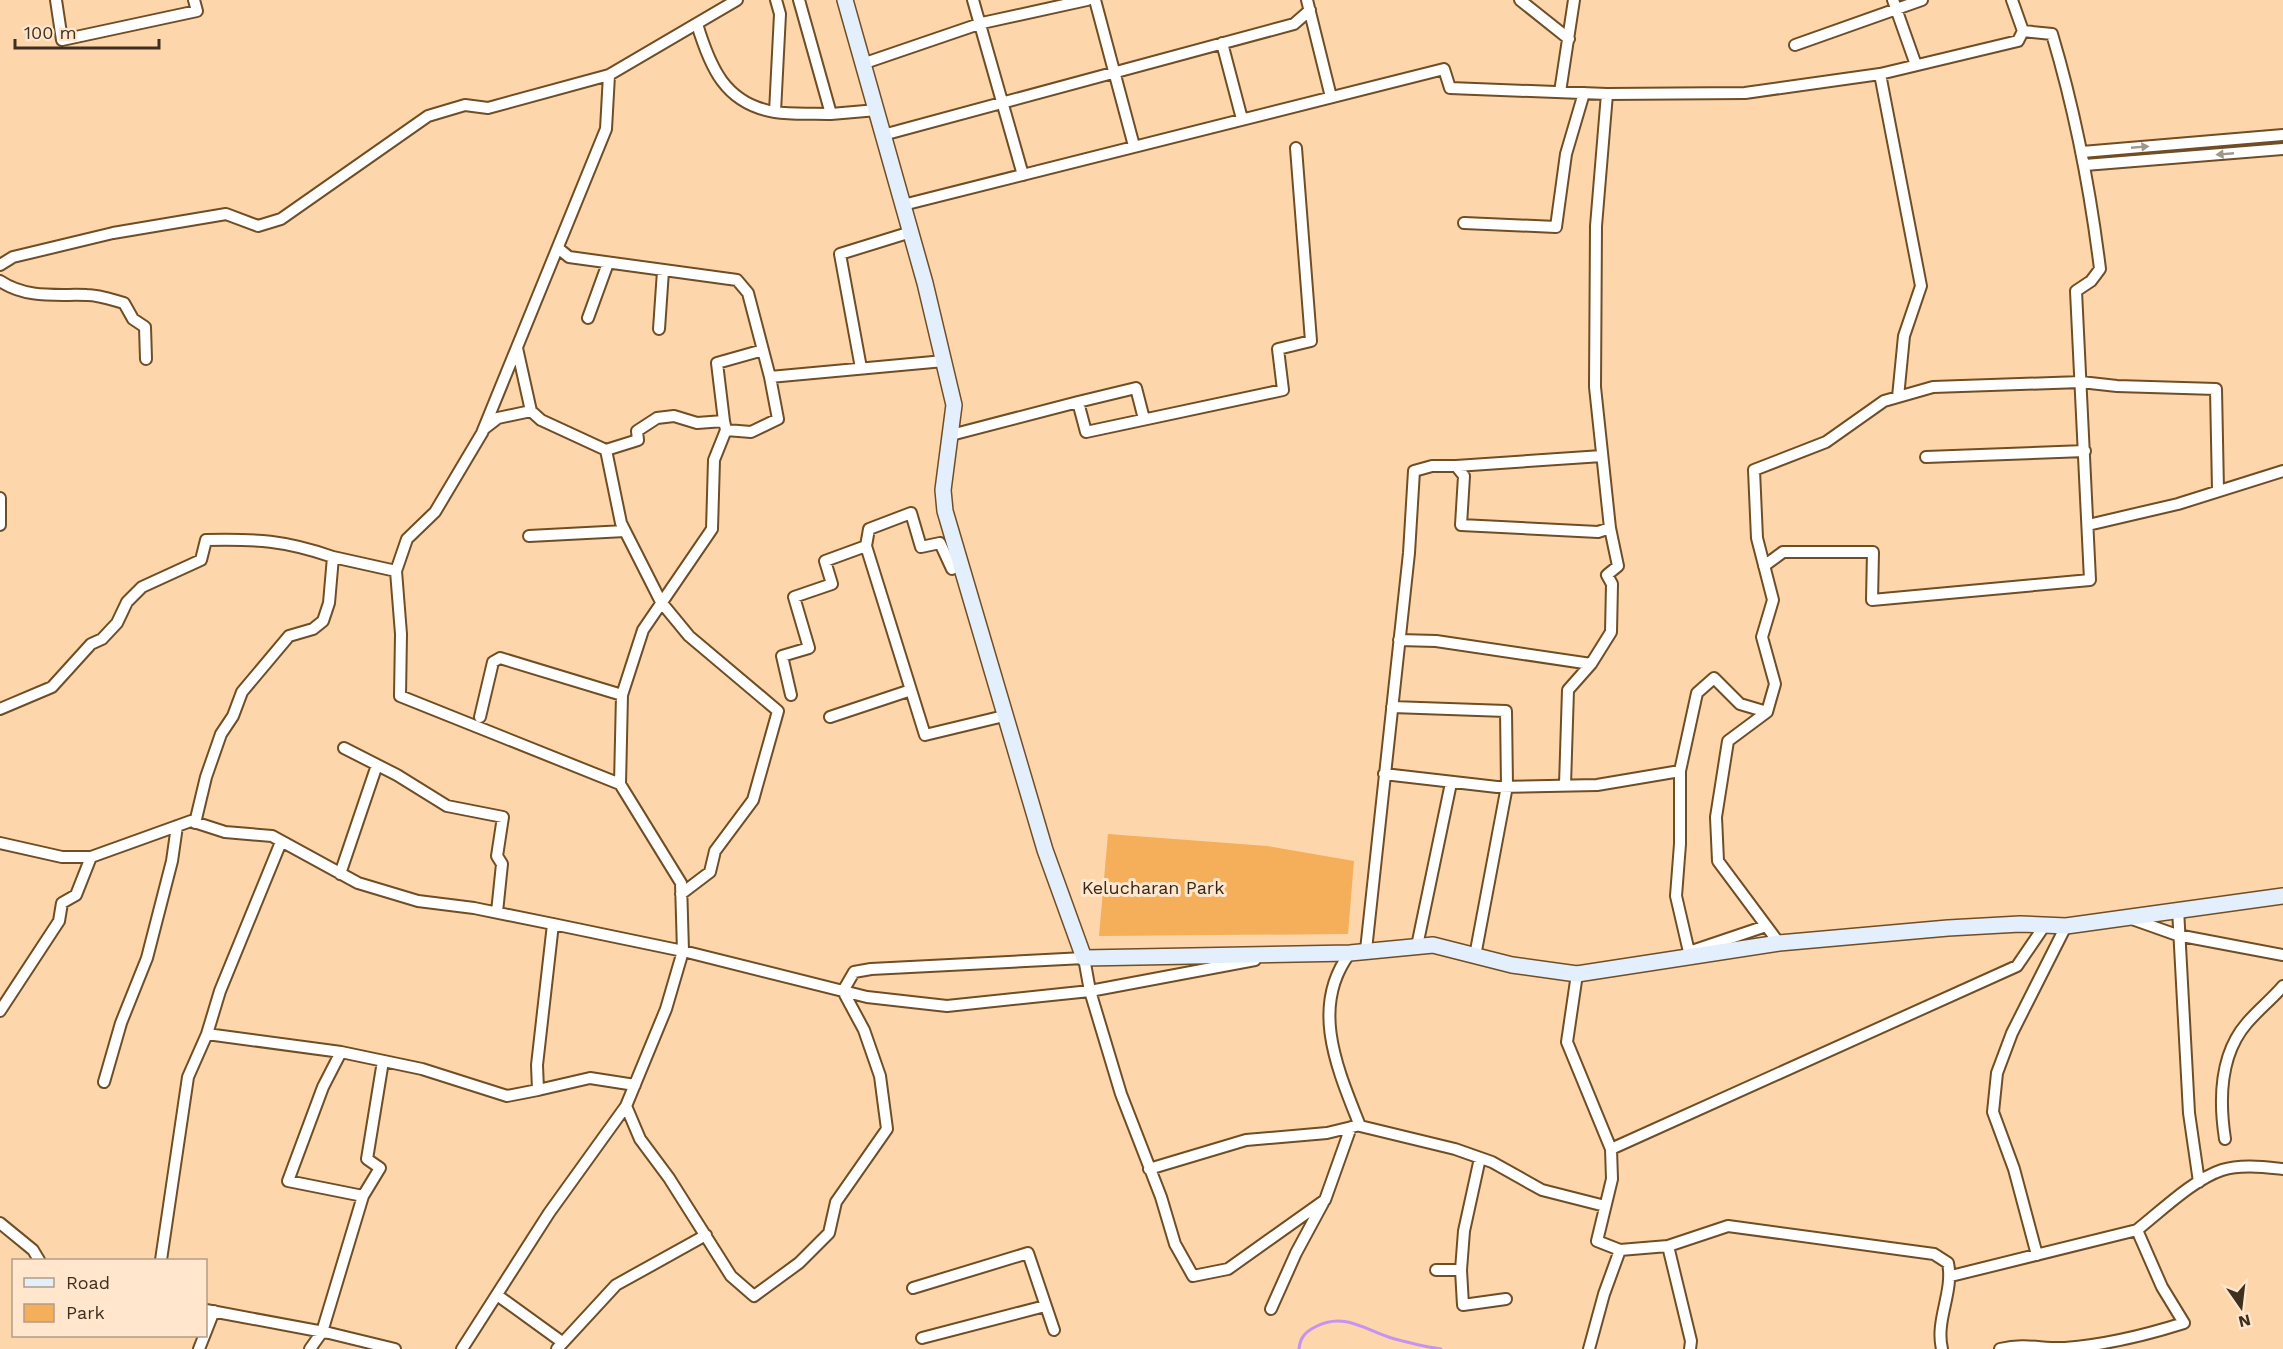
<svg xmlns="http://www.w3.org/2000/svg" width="2283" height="1349" viewBox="0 0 2283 1349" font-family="'Work Sans',sans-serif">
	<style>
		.green { fill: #f5ae5a }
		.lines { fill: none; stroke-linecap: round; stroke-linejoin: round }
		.stream { stroke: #c693f1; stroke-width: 3 }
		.street-casing { stroke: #6f4d25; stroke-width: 14 }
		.secondary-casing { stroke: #6f4d25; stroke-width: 18 }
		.street { stroke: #fff; stroke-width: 10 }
		.secondary { stroke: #e3effc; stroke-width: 15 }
		.oneway { fill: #9e978e }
		.labels { text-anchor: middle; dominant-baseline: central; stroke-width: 6; stroke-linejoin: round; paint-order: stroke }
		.park-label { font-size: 18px; fill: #372819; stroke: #ffe6cd }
	</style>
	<rect width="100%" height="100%" fill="#fed6ab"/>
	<path class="green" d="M 1108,834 L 1267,846 L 1354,861 L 1348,934 L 1099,936 Z"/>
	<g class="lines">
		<path class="stream" d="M 1299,1349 C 1300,1338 1305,1332 1315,1327 C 1345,1311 1366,1331 1395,1339 C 1410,1343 1425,1347 1441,1349"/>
		<g class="street-casing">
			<path id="street" d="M 56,0 L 62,40 L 197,11 L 194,0
				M 799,0 L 831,114 L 877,110
				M 973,0 L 1023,175
				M 1095,0 L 1134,146
				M 1307,0 L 1331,97
				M 1520,0 L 1569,39
				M 1893,0 L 1916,65
				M 697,24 C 710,67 725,104 775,112 C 793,115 813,113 831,114
				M 1222,43 L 1242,119
				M 1795,45 L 1922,0
				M 865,63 L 982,23 L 1087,0
				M 1880,74 L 2018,41 L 2023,31
				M 1560,92 L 1574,0
				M 775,112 L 780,14 L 776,0
				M 883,135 L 1294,24 L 1310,10
				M 2082,152 L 2283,135
				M 2085,165 L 2283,149
				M 903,205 L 1444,69 L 1450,88 L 1607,94
				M 1464,223 L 1556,227 L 1566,154 L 1584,93
				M 558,248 L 569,257 L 737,280 L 748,293 L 770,377 L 944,361
				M 0,265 L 13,257 L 113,233 L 226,214 L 258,226 L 281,219 L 428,116 L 465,105 L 488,108 L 609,75
				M 0,281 C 27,299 57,294 87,295 C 99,295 113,300 124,303 L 133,319 L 145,327 L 146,359
				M 588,318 L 608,263
				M 659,329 L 663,271
				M 517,348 L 531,411 L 541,420 L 606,450
				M 861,368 L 840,254 L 911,232
				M 1078,402 L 1136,388 L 1144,419
				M 724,421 L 717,363 L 763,350
				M 485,428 L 498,418 L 531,411
				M 951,435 L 1078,402 L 1086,432 L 1283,390 L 1278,349 L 1311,341 L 1296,148
				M 1926,457 L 2085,451
				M 1456,466 L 1602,456
				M 0,498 L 0,525
				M 2088,525 L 2178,504 L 2283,471
				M 529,536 L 625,531
				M 333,557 L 396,571
				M 1764,566 L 1783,552 L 1873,552 L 1872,600 L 2090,580 L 2076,291 L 2091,281 L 2100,269 C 2090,188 2075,111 2052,34 L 2023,31 L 2012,0
				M 952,569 L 940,543 L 921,547 L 911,513 L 869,529 L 866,546 L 925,735 L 1004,716
				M 1399,640 L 1436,641 L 1591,664
				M 791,695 L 782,656 L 809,648 L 794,597 L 832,584 L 825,561 L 866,546
				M 1392,707 L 1506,711 L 1507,786 L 1475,956
				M 0,709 L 52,687 L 91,644 L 102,639 L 117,623 L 127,602 L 142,587 L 201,560 L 206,540 C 257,539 284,540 333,557 L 329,603 L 323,621 L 313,629 L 289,636 L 242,692 L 233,716 L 221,734 L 206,777 L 195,823
				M 480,717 L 493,662 L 500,658 L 622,695
				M 830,717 L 911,690
				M 344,748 L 397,775 L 447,806 L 503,817 L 497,856 L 502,864 L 497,912
				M 1384,774 L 1497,787 L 1597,785 L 1680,771
				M 620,784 L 622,695 L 643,630 L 712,529 L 714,460 L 726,430 L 751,432 L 778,419 L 770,377
				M 1565,785 L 1568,690 L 1591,664 L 1611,632 L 1612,584 L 1607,575 L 1618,566 L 1610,528
				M 0,843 L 62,857 L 91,857 L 191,821 L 225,832 L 272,836 L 358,883 L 418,901 L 474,908 L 553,924
				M 340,874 L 377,765
				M 681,894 L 710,872 L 715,851 L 753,800 L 778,711 L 689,636 L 661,602 L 621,523 L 606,450 L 638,440 L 637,431 L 657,418 L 674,416 L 697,423 L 724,421 L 726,430
				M 2178,909 L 2189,1113 L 2199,1182
				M 2129,918 L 2177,935 L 2283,955
				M 1766,926 L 1689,952 L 1676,896 L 1680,844 L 1680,771 L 1697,693 L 1714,678 L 1740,704 L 1767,712
				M 1779,943 L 1718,861 L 1716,817 L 1728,741 L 1767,712 L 1775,684 L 1762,637 L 1773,600 L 1757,538 L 1754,470 L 1826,442 L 1884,401 L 1933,387 L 2081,382 L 2117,386 L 2216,389 L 2218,490
				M 1417,946 L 1451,783
				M 1366,950 L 1409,553 L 1414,471 L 1432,466 L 1456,466 L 1464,476 L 1461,525 L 1598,532 L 1610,528 L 1595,387 L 1596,226 L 1607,94 L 1745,93 L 1880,74 L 1921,286 L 1904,336 L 1898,397
				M 1350,953 C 1309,1007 1338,1070 1360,1126 L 1455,1149 L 1492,1162 L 1542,1190 L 1605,1206
				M 1577,974 L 1567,1042 L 1611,1149 L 1612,1179 L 1597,1241 L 1620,1250 L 1668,1246 L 1691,1341 L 1690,1349
				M 843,991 L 854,972 L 871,969 L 1084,958 L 1090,991 L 1121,1094 L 1161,1197 L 1175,1244 L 1193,1276 L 1228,1269 L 1325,1200 L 1351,1127
				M 0,1011 L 59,921 L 62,903 L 76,895 L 91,857
				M 207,1034 L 341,1052 L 422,1069 L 507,1096 L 538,1090 L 537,1065 L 553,924 L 683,951 L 867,997 L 947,1006 L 1090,991 L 1255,960
				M 104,1082 L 121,1023 L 147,958 L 172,861 L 177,826
				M 538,1090 L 590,1078 L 635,1085
				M 626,1106 L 640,1139 L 669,1178 L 731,1276 L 754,1296 L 799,1263 L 829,1233 L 836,1202 L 887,1129 L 880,1076 L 864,1030 L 843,991
				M 2225,1139 C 2219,1100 2220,1054 2247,1023 C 2258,1010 2272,999 2283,986
				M 1611,1149 L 2017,966 L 2045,925
				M 1149,1169 L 1246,1140 L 1327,1133 L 1356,1126
				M 363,1196 L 380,1168 L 367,1159 L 383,1061
				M 0,1223 L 33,1250 L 39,1260
				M 1668,1246 L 1728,1226 L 1934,1254 L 1948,1263 C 1954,1292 1935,1320 1942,1349
				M 2037,1255 L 2014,1169 L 1993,1112 L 1997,1073 L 2012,1033 L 2066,926
				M 161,1260 L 188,1077 L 207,1034 L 220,991 L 281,842
				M 1436,1270 L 1461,1270 L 1464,1231 L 1480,1158
				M 1461,1270 L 1463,1305 L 1506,1299
				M 1951,1276 L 2137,1230
				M 913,1288 L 1028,1253 L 1054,1330
				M 497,1295 L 562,1342
				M 1271,1309 L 1296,1253 L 1323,1203
				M 206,1310 L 329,1333 L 395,1349
				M 922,1338 L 1045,1306
				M 199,1349 L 214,1311
				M 310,1349 L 322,1332 L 363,1196 L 288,1181 L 323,1087 L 341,1052
				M 462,1349 L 549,1213 L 626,1106 L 666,1009 L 683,951 L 681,883 L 620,784 L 400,696 L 401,634 L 396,571 L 407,539 L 435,512 L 482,433 L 606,129 L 609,75 L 737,0
				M 557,1349 L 616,1285 L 706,1235
				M 1589,1349 L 1604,1294 L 1620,1250
				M 2000,1349 C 2027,1343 2040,1349 2065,1348 C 2105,1345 2146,1335 2184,1323 L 2162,1287 L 2137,1230 C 2161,1211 2194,1179 2222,1170 C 2241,1164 2264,1167 2283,1169"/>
		</g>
		<g class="secondary-casing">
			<path id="secondary" d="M 845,0 L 925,283 L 954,405 L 943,490 L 945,511 L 1045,850 L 1084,958 L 1350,953 L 1433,945 L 1512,965 L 1577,974 L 1779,943 L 1948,928 L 2020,924 L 2066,926 L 2283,896"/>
		</g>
		<use href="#street" class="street"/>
		<use href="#secondary" class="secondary"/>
	</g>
	<defs><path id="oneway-solid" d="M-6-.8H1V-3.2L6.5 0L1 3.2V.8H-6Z" transform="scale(1.5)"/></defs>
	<g class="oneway">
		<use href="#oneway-solid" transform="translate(2140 147) rotate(-5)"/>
		<use href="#oneway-solid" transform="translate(2225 154) rotate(175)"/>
	</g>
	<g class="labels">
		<g class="park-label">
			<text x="1153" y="887">Kelucharan Park</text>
		</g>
	</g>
	<rect x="12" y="1259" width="195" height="78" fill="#ffe6cd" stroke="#b29d87" stroke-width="1.5"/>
	<rect x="24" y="1278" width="30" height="9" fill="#e3effc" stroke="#b29d87" stroke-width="1.5"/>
	<text x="66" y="1289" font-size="18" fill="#3e2f1e">Road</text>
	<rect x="24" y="1304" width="30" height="18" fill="#f5ae5a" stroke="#b29d87" stroke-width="1.5"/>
	<text x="66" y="1319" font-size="18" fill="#3e2f1e">Park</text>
	<g transform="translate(2241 1307) rotate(166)" stroke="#ffe6cd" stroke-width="4.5" paint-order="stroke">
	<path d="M0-4.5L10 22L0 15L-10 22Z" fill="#3e2f1e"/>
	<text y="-9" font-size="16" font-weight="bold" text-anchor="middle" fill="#3e2f1e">N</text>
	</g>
	<path d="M15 39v9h144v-9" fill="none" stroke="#3e2f1e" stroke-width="3"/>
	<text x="24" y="39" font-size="18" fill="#3e2f1e" stroke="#ffe6cd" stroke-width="4.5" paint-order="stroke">100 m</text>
</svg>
